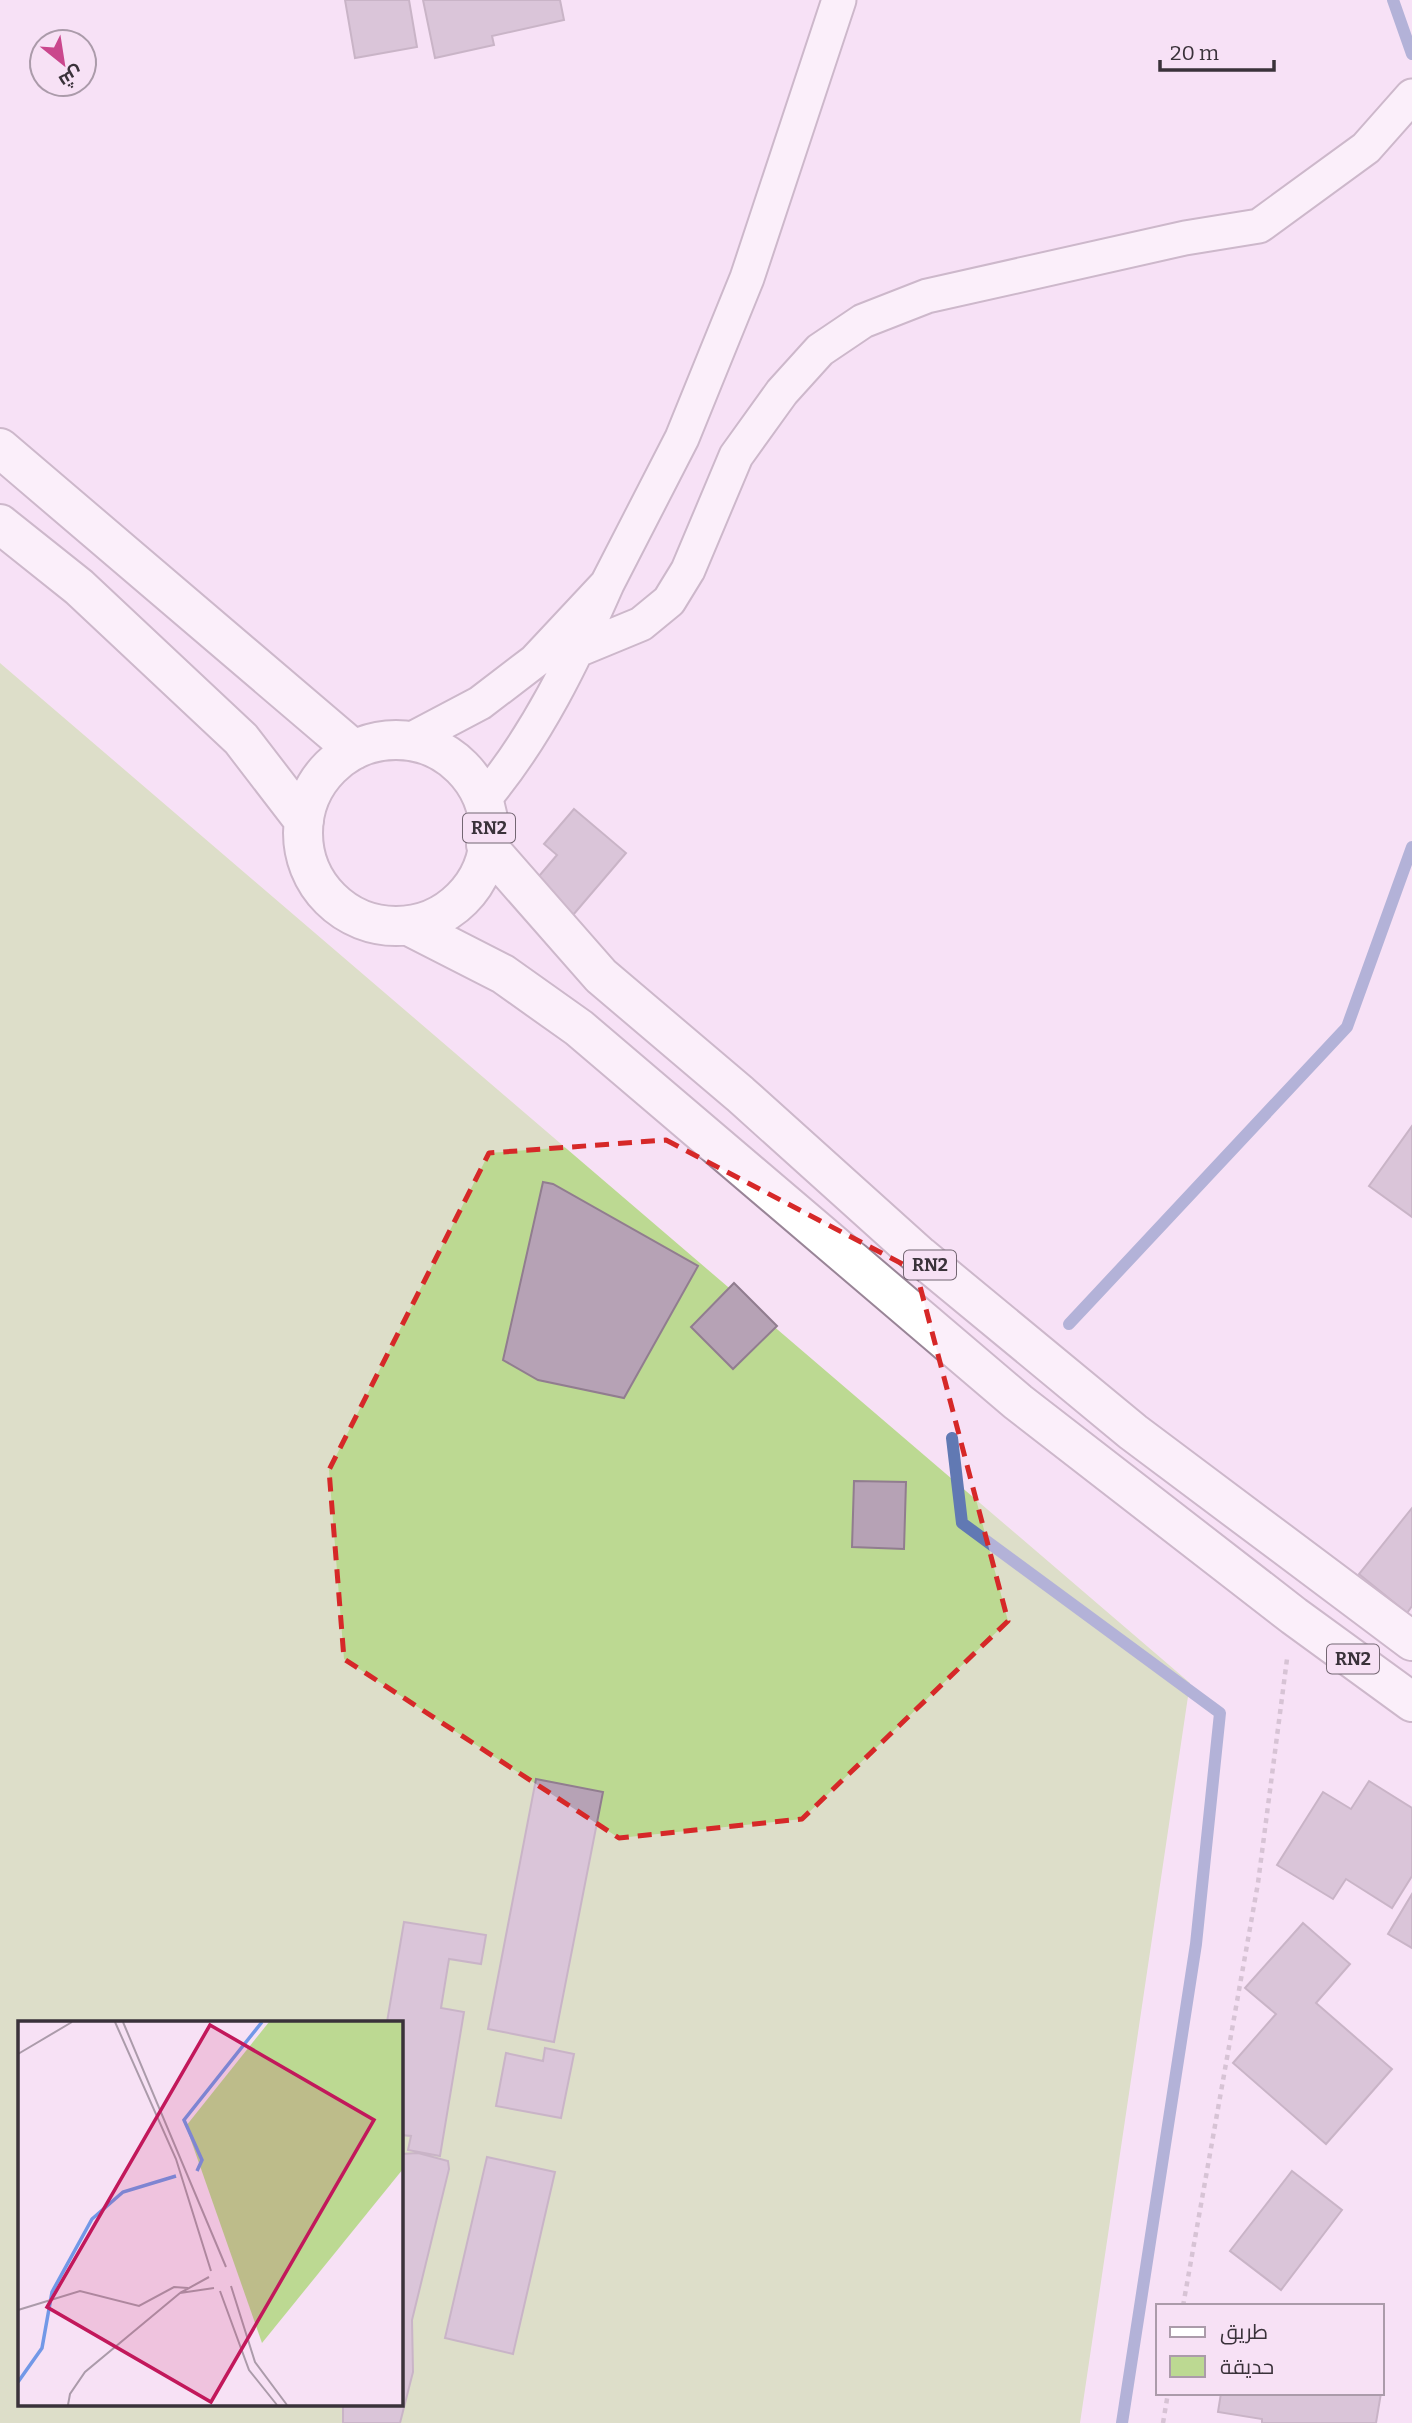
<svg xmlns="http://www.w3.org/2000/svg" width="1412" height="2423" viewBox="0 0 1412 2423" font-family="Bitter,Cairo,serif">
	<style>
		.green { fill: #bcd992; fill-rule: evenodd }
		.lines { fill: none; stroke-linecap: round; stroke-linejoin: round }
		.stream { stroke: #6179b3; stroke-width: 12 }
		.building { fill: #b6a2b5; stroke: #917d8f; stroke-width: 2 }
		.street-casing { stroke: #998597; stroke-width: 37 }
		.highway-casing { stroke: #998597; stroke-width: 42 }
		.path { stroke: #af9ead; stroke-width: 4.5; stroke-dasharray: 5 5; stroke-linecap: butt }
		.street { stroke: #fff; stroke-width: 33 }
		.highway { stroke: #fff; stroke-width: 38 }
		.marked { fill: none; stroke: #d62828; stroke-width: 5; stroke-dasharray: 14 9; stroke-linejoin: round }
		.labels { text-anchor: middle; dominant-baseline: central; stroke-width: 7; stroke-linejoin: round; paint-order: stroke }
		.shield { fill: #f7e1f5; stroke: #736672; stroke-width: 2 }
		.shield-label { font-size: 18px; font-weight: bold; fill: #3a323a }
		.inset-river { fill: none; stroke: #7298e7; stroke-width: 3.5 }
		.inset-road { fill: none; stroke: #ab9baa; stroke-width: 2 }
		.view { fill: #c2185b; fill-opacity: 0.15; stroke: #c2185b; stroke-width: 3.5 }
		.inset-edge { fill: none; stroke: #3a323a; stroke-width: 3.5 }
	</style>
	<rect width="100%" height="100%" fill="#f7e1f5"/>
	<path class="green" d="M 0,663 L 1190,1683 L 1080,2423 L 0,2423 ZM 19,2022 L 401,2022 L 401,2404 L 19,2404 Z"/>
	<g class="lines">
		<path class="stream" d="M 1393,0 L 1412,54
			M 1069,1324 L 1347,1027 L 1412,847
			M 952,1438 L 962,1523 L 1220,1713 L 1196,1944 L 1122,2423"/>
	</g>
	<path class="building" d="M 345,0 L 409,0 L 417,47 L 355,58 Z
		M 423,0 L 560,0 L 564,20 L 492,36 L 494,45 L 435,58 Z
		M 574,809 L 626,853 L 573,915 L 534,882 L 557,855 L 544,844 Z
		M 1412,1126 L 1412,1217 L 1369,1186 Z
		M 543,1182 L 553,1184 L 698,1266 L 624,1398 L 538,1380 L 503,1360 Z
		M 734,1283 L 777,1326 L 733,1369 L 691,1327 Z
		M 854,1481 L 906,1482 L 904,1549 L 852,1547 Z
		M 1412,1508 L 1412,1606 L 1407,1613 L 1359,1574 Z
		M 536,1779 L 603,1792 L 554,2042 L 488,2029 Z
		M 1369,1781 L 1412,1808 L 1412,1876 L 1392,1908 L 1346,1879 L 1333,1899 L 1277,1865 L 1323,1792 L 1351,1809 Z
		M 1412,1894 L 1412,1948 L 1388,1934 Z
		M 404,1922 L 486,1935 L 481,1964 L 449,1959 L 441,2008 L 464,2012 L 440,2156 L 408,2150 L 411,2136 L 401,2135 L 401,2022 L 387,2022 Z
		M 1303,1923 L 1350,1964 L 1316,2003 L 1392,2069 L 1326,2144 L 1233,2063 L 1276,2014 L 1245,1988 Z
		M 545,2048 L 574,2054 L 561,2118 L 496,2106 L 506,2053 L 543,2061 Z
		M 418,2153 L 448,2161 L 449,2169 L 412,2320 L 413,2372 L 400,2423 L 343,2423 L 343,2404 L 401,2404 L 401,2154 Z
		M 487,2157 L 555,2172 L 513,2354 L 445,2338 Z
		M 1292,2171 L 1342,2210 L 1281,2290 L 1230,2251 Z
		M 1221,2393 L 1381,2393 L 1376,2423 L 1262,2423 L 1262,2419 L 1218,2412 Z"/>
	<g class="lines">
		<g class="street-casing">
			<path id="street" d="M 607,584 L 682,438 L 747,278 L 839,0
				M 578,650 L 641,624 L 669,601 L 688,570 L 736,456 L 782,392 L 820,350 L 863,321 L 927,296 L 1185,238 L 1259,226 L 1366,148 L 1412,96
				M 408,741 L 480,703 L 535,661 L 607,584 C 574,659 537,736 484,799"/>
		</g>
		<g class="highway-casing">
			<path id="highway" d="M 0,448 L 354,750
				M 0,524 L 79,587 L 241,739 L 304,821
				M303 833a93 93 0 1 1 186 0a93 93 0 1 1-186 0Z
				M 486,845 L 601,976 L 740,1094 L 920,1256 L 1133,1432 L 1412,1641
				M 409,926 L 503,974 L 579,1028 L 1018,1402 L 1294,1616 L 1412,1702"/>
		</g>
		<path class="path" d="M 1183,2306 L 1258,1883 L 1287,1659
			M 1163,2423 L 1168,2393"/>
		<use href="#street" class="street"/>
		<use href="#highway" class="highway"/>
	</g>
	<path d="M0 0H1412V2423H0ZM 666,1140 L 916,1271 L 1008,1621 L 802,1819 L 619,1838 L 344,1659 L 329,1470 L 489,1153 Z" fill="#f7e1f5" fill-opacity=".55" fill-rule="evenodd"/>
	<path class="marked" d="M 666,1140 L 916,1271 L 1008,1621 L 802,1819 L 619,1838 L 344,1659 L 329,1470 L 489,1153 Z"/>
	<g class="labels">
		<g class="shield">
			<rect x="463" y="813.5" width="52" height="29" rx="5"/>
			<rect x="904" y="1250.5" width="52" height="29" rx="5"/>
			<rect x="1327" y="1644.5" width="52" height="29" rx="5"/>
		</g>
		<g class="shield-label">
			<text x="489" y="828">RN2</text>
			<text x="930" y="1265">RN2</text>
			<text x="1353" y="1659">RN2</text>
		</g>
	</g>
	<g transform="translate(18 2021)">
		<rect width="385" height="385" fill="#f7e1f5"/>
		<path d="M 251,1 L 385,1 L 385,148 L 244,322 L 168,105 Z" fill="#bcd992"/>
		<path class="inset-river" d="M 179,150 L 184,139 L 166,99 L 244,1M 0,361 L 24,327 L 34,271 L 74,198 L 105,171 L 158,155"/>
		<path class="inset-road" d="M 97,1 L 158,138 L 193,250M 105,1 L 208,246M 0,33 L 54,1M 191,256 L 162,272 L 196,267M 213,265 L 237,341 L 269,384M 202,270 L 231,349 L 259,384M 0,289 L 62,270 L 121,285 L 156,266 L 170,267M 50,384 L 52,373 L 67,351 L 162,272"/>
		<path class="view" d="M 192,4 L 356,99 L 193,381 L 29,286 Z"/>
		<rect width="385" height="385" class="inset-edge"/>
	</g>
	<rect x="1156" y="2304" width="228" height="91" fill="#f7e1f5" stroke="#ab9baa" stroke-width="2"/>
	<rect x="1170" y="2327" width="35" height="10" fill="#ffffff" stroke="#ab9baa" stroke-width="2"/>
	<text x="1220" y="2339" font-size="21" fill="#3a323a">طريق</text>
	<rect x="1170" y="2356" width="35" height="21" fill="#bcd992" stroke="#ab9baa" stroke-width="2"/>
	<text x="1220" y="2374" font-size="21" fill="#3a323a">حديقة</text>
	<g transform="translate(63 63) rotate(150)"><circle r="33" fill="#f7e1f5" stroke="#ab9baa" stroke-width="2"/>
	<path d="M0-5L12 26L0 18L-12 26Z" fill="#ca478d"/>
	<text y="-10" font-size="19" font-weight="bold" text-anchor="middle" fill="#3a323a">ش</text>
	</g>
	<path d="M1160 60v10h114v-10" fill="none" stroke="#3a323a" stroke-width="3.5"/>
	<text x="1170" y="60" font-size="21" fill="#3a323a" stroke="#f7e1f5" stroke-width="5" paint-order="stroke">20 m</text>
</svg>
